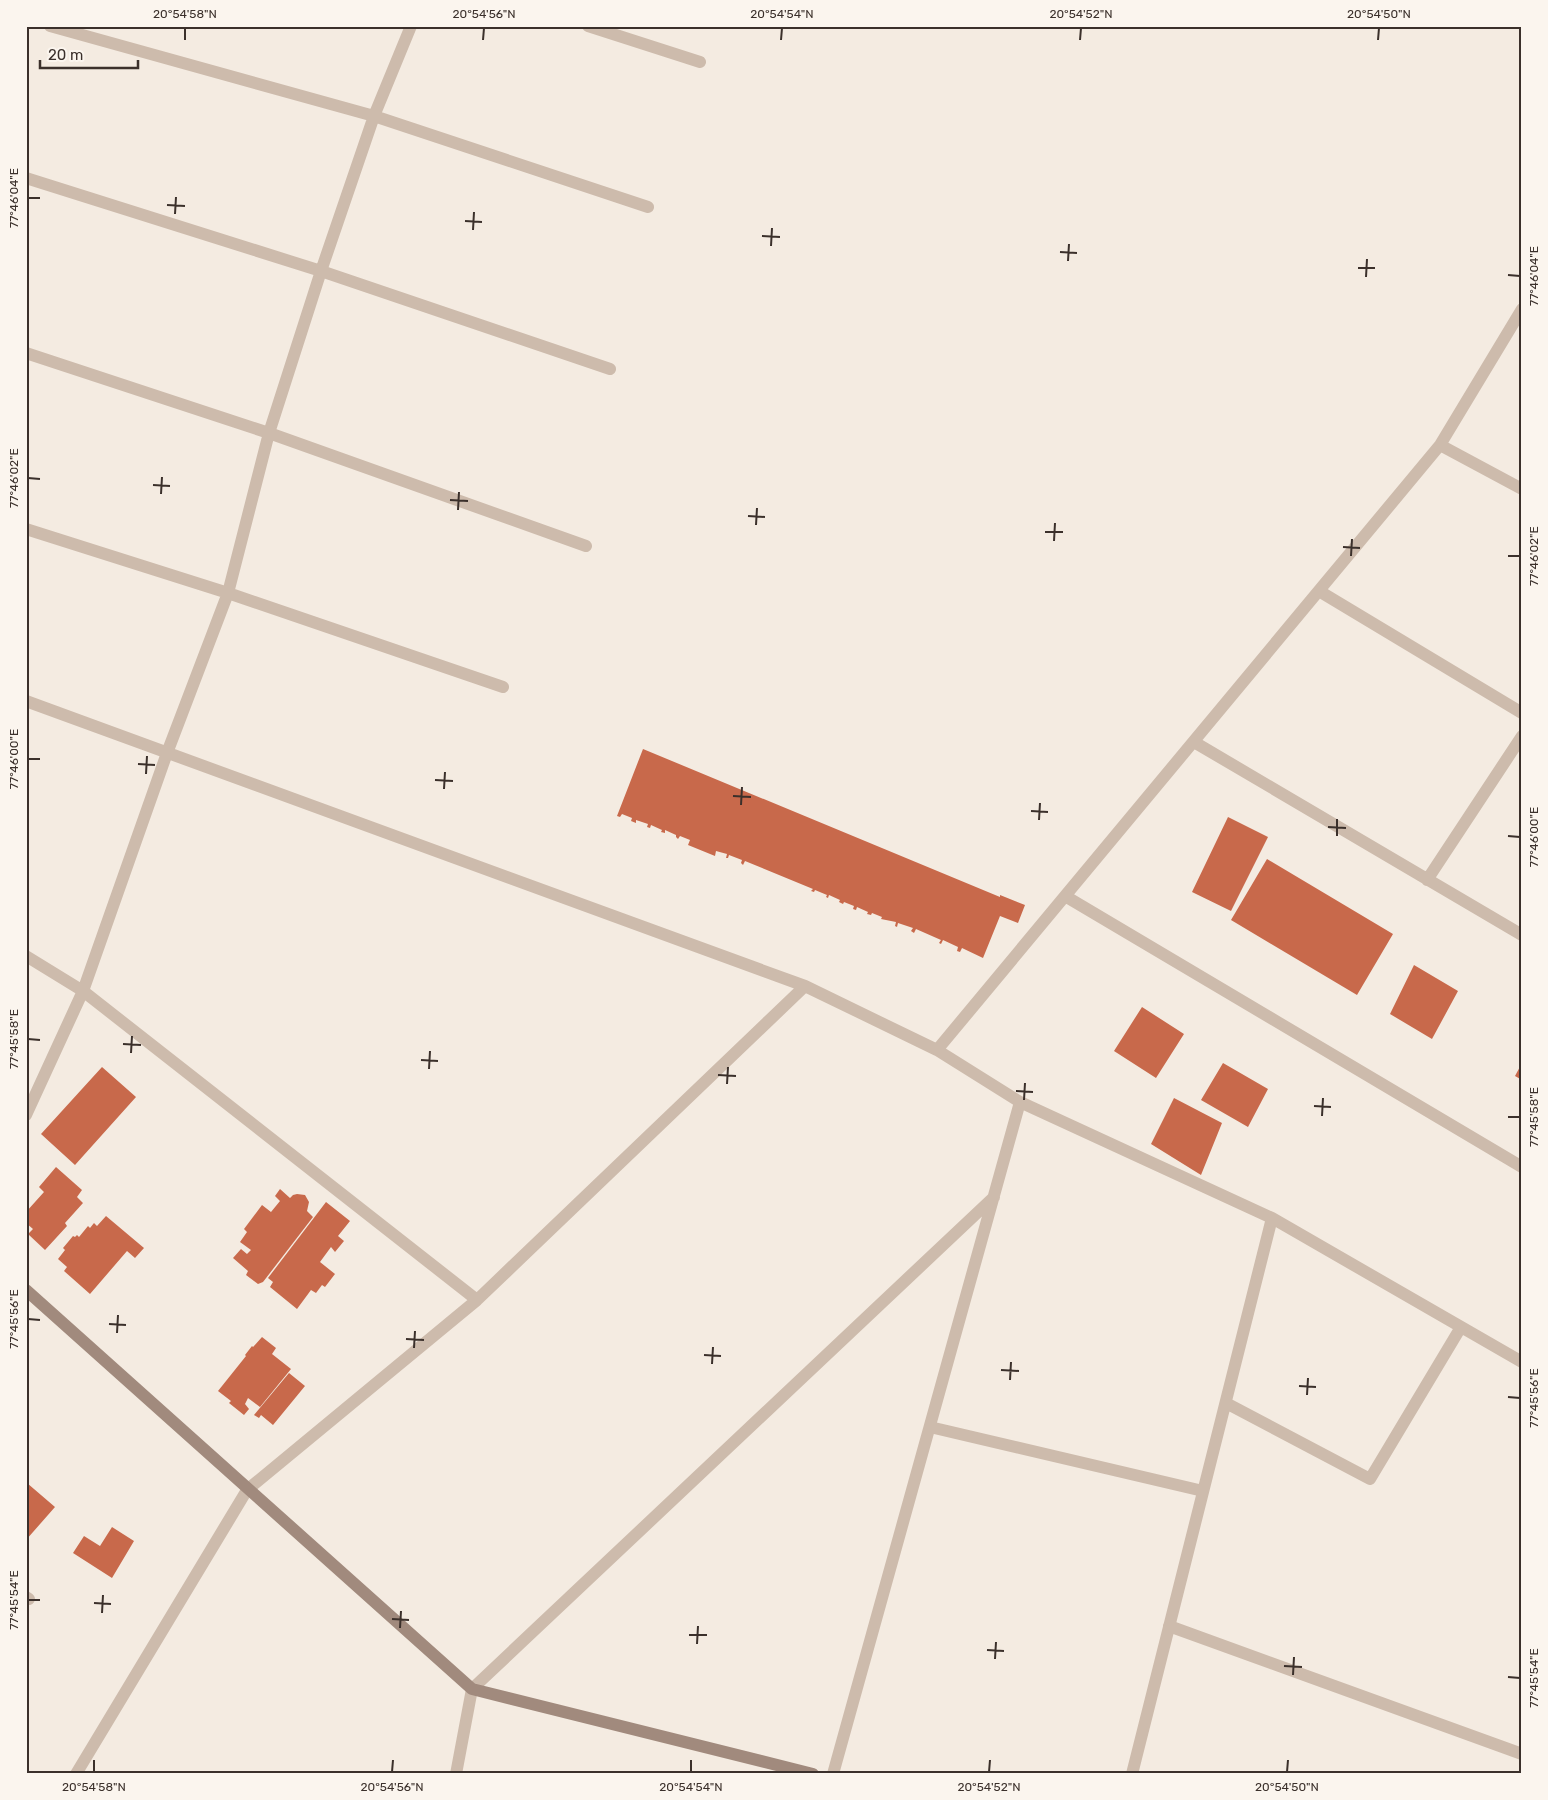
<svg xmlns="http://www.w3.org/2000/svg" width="1548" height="1800" viewBox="0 0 1548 1800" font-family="Rubik,sans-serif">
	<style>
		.building { fill: #c8694b }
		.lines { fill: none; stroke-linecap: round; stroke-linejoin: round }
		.lane { stroke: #cdbbac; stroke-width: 12 }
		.street { stroke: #cdbbac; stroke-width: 12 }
		.secondary { stroke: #a18a7d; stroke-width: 12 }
		.ticks { fill: none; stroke: #3b302b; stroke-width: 2 }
		.neatline { fill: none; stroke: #3b302b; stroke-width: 2 }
		.ticks-label { font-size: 12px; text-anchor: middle; fill: #3b302b }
	</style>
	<rect width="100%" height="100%" fill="#f4ebe1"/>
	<path class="building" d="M 643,749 L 1000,897 L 1000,895 L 1025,905 L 1018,923 L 1000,916 L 983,958 L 962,948 L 960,952 L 957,951 L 958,947 L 943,940 L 941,944 L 939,943 L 941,940 L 916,929 L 914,933 L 911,931 L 913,928 L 898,923 L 897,927 L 895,926 L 896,922 L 881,919 L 882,917 L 872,913 L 871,915 L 867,914 L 868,912 L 857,907 L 856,910 L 853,909 L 854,906 L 844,902 L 843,904 L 839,902 L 840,900 L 829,895 L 828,898 L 826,897 L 827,895 L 815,890 L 814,892 L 811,891 L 813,889 L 745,861 L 743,865 L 741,863 L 742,860 L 729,855 L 728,858 L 726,858 L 727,854 L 716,851 L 715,856 L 688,845 L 690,840 L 680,836 L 678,839 L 676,837 L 676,835 L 665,830 L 665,833 L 661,832 L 662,830 L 651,825 L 650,828 L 647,827 L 648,824 L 636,820 L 636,823 L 631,821 L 632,818 L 622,814 L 620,817 L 617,816 Z
		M 1228,817 L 1268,837 L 1231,911 L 1192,892 Z
		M 1267,859 L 1393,934 L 1357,995 L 1231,920 Z
		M 1414,965 L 1458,991 L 1432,1039 L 1390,1014 Z
		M 1142,1007 L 1184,1034 L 1156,1078 L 1114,1051 Z
		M 1223,1063 L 1268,1089 L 1248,1127 L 1201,1100 Z
		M 1522,1063 L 1522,1080 L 1515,1076 Z
		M 102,1067 L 136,1097 L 75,1165 L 41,1134 Z
		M 1174,1098 L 1222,1123 L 1201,1175 L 1151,1144 Z
		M 56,1167 L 82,1190 L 77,1197 L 83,1203 L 65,1223 L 67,1226 L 45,1250 L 28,1234 L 33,1229 L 26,1223 L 26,1212 L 44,1192 L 39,1187 Z
		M 280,1189 L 290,1198 L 293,1195 L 297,1194 L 305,1195 L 309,1202 L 307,1211 L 313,1217 L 263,1282 L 258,1284 L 246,1275 L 248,1271 L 233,1258 L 241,1249 L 247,1254 L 251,1250 L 240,1242 L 247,1232 L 244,1229 L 262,1205 L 271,1212 L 280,1201 L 275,1196 Z
		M 326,1202 L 350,1221 L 338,1236 L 344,1241 L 335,1252 L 331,1247 L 320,1262 L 335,1274 L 325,1287 L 322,1285 L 316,1293 L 311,1290 L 297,1309 L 270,1287 L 273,1282 L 268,1278 Z
		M 106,1216 L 144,1248 L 135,1258 L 127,1251 L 90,1294 L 64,1271 L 67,1267 L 58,1259 L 65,1250 L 63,1248 L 73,1236 L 75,1237 L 77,1235 L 79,1237 L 88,1226 L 90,1228 L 94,1223 L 97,1226 Z
		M 262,1337 L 276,1348 L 272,1354 L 291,1369 L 260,1407 L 248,1398 L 245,1404 L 249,1409 L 244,1415 L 229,1403 L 231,1401 L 218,1391 L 246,1356 L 245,1355 L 252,1346 L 253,1347 Z
		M 289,1373 L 305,1386 L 273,1425 L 261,1415 L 259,1418 L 254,1415 Z
		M 27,1483 L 55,1507 L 26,1540 L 26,1484 Z
		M 112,1527 L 134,1541 L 112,1578 L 73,1553 L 84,1536 L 100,1546 Z"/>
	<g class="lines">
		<path class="lane" d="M 26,1597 L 29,1599"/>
		<path class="street" d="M 50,26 L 374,116 L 648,207
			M 588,26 L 700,62
			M 26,178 L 321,271 L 610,369
			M 26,353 L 269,433 L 586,546
			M 1440,445 L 1522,489
			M 26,529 L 228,593 L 503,687
			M 1319,591 L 1522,713
			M 26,701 L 805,986 L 937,1050 L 1020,1102 L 1272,1218 L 1522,1362
			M 1194,742 L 1522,935
			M 1427,880 L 1522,736
			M 1065,896 L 1522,1167
			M 26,956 L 83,991 L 477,1300
			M 937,1050 L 1440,445 L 1522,309
			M 26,1115 L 83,991 L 167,753 L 228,593 L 269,433 L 321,271 L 374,116 L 411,26
			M 1226,1403 L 1370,1479 L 1461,1327
			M 930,1427 L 1203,1491
			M 1169,1626 L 1522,1754
			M 76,1774 L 247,1490 L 477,1300 L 805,986
			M 456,1774 L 472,1689 L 994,1197
			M 833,1774 L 1020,1102
			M 1132,1774 L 1272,1218"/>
		<path class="secondary" d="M 26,1290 L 472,1689 L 813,1774"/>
	</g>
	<path class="ticks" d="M 185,40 L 185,28M 483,40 L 484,28M 781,40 L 782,28M 1080,40 L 1081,28M 1378,40 L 1379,28M 28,198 L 40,198M 167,205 L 185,206M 175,214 L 176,197M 465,221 L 482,222M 473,230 L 474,212M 762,236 L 780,237M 771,246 L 772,228M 1060,252 L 1077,253M 1068,261 L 1069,244M 1358,268 L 1375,268M 1508,275 L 1520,276M 1366,277 L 1367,259M 28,478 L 40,479M 153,485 L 170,486M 161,494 L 162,477M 450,500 L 468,501M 458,510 L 459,492M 748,516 L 765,517M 756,525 L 757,508M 1045,532 L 1063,532M 1054,541 L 1055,523M 1343,547 L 1360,548M 1351,556 L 1352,539M 1508,556 L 1520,556M 28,759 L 40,759M 138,764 L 155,765M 146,774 L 147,756M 435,780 L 453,781M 444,789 L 445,772M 733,796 L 751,797M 741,805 L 742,787M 1031,811 L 1048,812M 1039,820 L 1040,803M 1328,827 L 1346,828M 1337,836 L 1337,819M 1508,836 L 1520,837M 28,1039 L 40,1040M 123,1044 L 141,1045M 131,1053 L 132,1036M 421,1060 L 438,1061M 429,1069 L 430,1051M 718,1075 L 736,1076M 727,1084 L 728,1067M 1016,1091 L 1033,1092M 1024,1100 L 1025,1083M 1314,1106 L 1331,1107M 1322,1116 L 1323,1098M 1508,1117 L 1520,1117M 28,1319 L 40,1320M 109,1324 L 126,1325M 117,1333 L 118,1315M 406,1339 L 424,1340M 414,1348 L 415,1331M 704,1355 L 721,1356M 712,1364 L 713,1347M 1001,1370 L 1019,1371M 1010,1380 L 1011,1362M 1299,1386 L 1316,1387M 1307,1395 L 1308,1378M 1508,1397 L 1520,1398M 28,1600 L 40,1600M 94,1603 L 111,1604M 102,1613 L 103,1595M 392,1619 L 409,1620M 400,1628 L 401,1611M 689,1635 L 707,1635M 697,1644 L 698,1626M 987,1650 L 1004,1651M 995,1659 L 996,1642M 1284,1666 L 1302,1667M 1293,1675 L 1294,1657M 1508,1677 L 1520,1678M 94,1772 L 94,1760M 392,1772 L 393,1760M 691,1772 L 691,1760M 989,1772 L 990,1760M 1287,1772 L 1288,1760"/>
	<rect width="1548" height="1800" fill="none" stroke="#fbf5ee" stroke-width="55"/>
	<path d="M40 60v8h98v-8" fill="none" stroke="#3b302b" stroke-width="2.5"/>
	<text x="48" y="60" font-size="15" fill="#3b302b" stroke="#fbf5ee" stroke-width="4" paint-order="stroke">20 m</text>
	<rect x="28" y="28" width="1492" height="1744" class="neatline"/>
	<g class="ticks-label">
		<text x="185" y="18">20°54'58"N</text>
		<text x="484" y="18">20°54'56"N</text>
		<text x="782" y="18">20°54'54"N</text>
		<text x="1081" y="18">20°54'52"N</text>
		<text x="1379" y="18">20°54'50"N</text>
		<text transform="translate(14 198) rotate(-90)" y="4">77°46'04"E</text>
		<text transform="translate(1534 276) rotate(-90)" y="4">77°46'04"E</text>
		<text transform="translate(14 478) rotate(-90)" y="4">77°46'02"E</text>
		<text transform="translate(1534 556) rotate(-90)" y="4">77°46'02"E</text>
		<text transform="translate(14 759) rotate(-90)" y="4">77°46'00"E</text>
		<text transform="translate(1534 837) rotate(-90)" y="4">77°46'00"E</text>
		<text transform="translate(14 1039) rotate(-90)" y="4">77°45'58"E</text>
		<text transform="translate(1534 1117) rotate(-90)" y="4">77°45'58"E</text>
		<text transform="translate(14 1319) rotate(-90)" y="4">77°45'56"E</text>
		<text transform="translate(1534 1398) rotate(-90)" y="4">77°45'56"E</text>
		<text transform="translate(14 1600) rotate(-90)" y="4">77°45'54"E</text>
		<text transform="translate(1534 1678) rotate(-90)" y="4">77°45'54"E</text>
		<text x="94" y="1791">20°54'58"N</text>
		<text x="392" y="1791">20°54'56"N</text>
		<text x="691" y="1791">20°54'54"N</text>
		<text x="989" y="1791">20°54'52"N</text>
		<text x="1287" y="1791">20°54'50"N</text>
	</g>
</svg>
